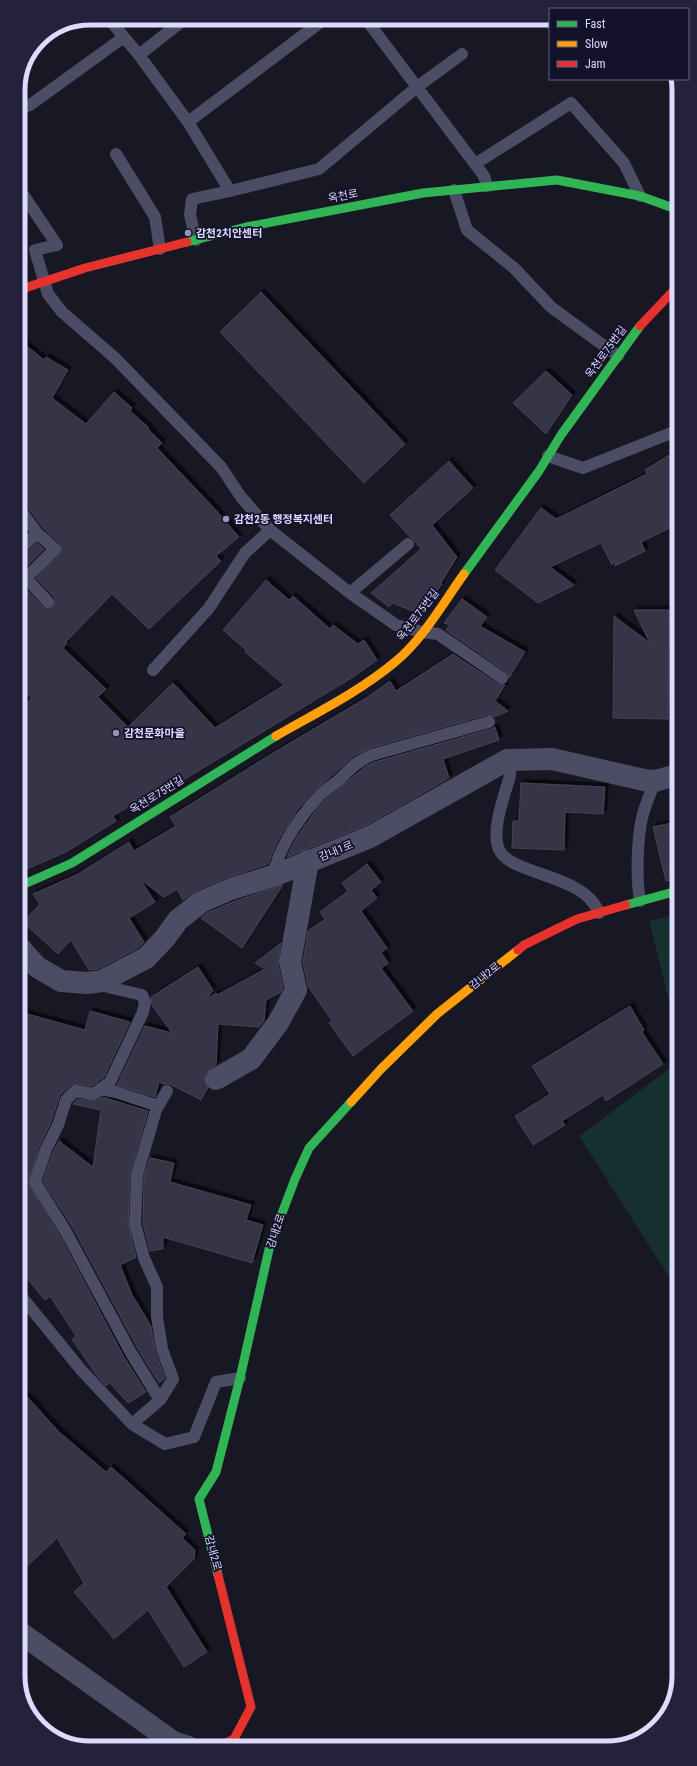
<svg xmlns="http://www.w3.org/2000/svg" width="697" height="1766" viewBox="0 0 697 1766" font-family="'Roboto Condensed','Noto Sans KR',sans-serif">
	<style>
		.green { fill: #15302e }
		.building { fill: #363546; stroke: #454257; filter: url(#shadow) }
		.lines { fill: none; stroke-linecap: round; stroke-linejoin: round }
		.lane { stroke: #4c4d64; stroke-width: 12 }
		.street { stroke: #4c4d64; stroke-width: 22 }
		.fast { stroke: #30b455; stroke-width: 9 }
		.slow { stroke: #ff9f0a; stroke-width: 9 }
		.jam { stroke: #e5322d; stroke-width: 9 }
		.poi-dot { fill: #9796b2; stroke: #14112a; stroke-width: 1.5 }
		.labels { text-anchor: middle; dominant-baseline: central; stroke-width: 3.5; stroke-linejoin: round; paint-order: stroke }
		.street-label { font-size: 11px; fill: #dcdbfe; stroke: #14112a }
		.poi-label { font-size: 11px; font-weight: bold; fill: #dcdbfe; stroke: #14112a; text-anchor: start }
		.rim { fill: none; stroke: #dcdbfe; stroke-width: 5 }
	</style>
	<defs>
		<filter id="shadow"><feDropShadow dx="3.5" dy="-3.5" stdDeviation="0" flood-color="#0009"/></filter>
	</defs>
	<rect width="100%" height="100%" fill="#181724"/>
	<path class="green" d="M 677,914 L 678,1037 L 649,921 Z
		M 678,1062 L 678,1291 L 579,1136 Z"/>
	<path class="building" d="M 261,292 L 405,444 L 364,483 L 220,332 Z
		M 19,340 L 44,360 L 46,357 L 68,370 L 52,398 L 86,424 L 114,392 L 132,408 L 130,411 L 149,428 L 148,429 L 162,443 L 157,448 L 214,508 L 239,537 L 216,556 L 221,561 L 149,629 L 112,594 L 66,642 L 67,643 L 63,648 L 106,689 L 98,697 L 128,727 L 173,683 L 215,728 L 284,685 L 245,652 L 246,650 L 223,630 L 266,580 L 289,600 L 293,596 L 330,629 L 333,625 L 358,644 L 364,640 L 377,660 L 353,677 L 157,796 L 154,792 L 113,816 L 116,821 L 66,852 L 20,872 L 20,710 L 32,698 L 19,687 L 19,593 L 26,589 L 43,607 L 49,609 L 53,607 L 55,601 L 54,597 L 36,578 L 62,550 L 60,544 L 43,528 L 25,503 L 19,501 Z
		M 546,371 L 572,395 L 546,434 L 513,403 Z
		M 669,455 L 676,467 L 676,525 L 641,542 L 645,551 L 615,566 L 615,560 L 612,565 L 601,543 L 550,567 L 574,585 L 538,603 L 495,570 L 541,508 L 556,519 L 647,474 L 645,470 Z
		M 449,461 L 473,488 L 432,525 L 457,557 L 441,583 L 442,584 L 420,614 L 393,603 L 389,607 L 371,593 L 421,549 L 413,539 L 410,537 L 390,515 Z
		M 37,543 L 44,549 L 19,574 L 19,557 L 24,555 Z
		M 462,599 L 487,617 L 480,626 L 525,652 L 509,678 L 506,672 L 446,630 L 450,625 L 444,623 Z
		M 634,610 L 669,610 L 668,719 L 613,718 L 614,616 L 650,643 Z
		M 453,654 L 498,684 L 505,685 L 495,701 L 508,711 L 494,717 L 487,715 L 370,748 L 354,756 L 314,791 L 298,809 L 278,840 L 268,864 L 226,878 L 196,891 L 183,900 L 177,889 L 164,897 L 140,879 L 155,902 L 129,918 L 144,942 L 138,948 L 98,969 L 89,970 L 71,940 L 58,954 L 23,922 L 40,904 L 33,894 L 78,874 L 129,842 L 134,851 L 176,826 L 170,817 L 273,753 L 366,698 L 390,681 L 396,691 Z
		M 495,727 L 499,740 L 443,759 L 449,778 L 365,826 L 287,857 L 297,837 L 317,809 L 326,799 L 366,766 L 375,762 L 491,729 Z
		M 521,783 L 605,787 L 603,814 L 565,812 L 564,850 L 512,848 L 513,821 L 519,821 Z
		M 677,822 L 677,879 L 666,881 L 653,827 Z
		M 367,864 L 381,882 L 371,890 L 377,898 L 361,911 L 387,948 L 381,952 L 388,963 L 381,968 L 413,1011 L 353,1056 L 329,1023 L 332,1021 L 308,986 L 303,962 L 308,931 L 325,919 L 320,912 L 348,891 L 342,883 Z
		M 283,885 L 242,948 L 201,918 L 207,913 L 235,901 Z
		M 281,943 L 278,964 L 283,988 L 281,992 L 266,1000 L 264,1021 L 259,1027 L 218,1024 L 216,1065 L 205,1073 L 204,1079 L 208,1088 L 201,1100 L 170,1084 L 164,1084 L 159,1082 L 155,1097 L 117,1085 L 145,1026 L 172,1033 L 152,1005 L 151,997 L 198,967 L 213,990 L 206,1000 L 216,993 L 217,995 L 265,969 L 255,963 Z
		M 630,1006 L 644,1030 L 642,1032 L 663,1064 L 606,1101 L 603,1095 L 562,1121 L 565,1125 L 533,1145 L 515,1116 L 550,1094 L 532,1066 Z
		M 90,1011 L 130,1022 L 104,1077 L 92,1086 L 72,1084 L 60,1095 L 51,1122 L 39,1147 L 28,1183 L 60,1236 L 124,1357 L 146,1392 L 128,1403 L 110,1383 L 106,1386 L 97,1376 L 72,1339 L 76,1336 L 50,1296 L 45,1300 L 21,1271 L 20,1012 L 85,1030 Z
		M 102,1097 L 148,1111 L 130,1175 L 128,1224 L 136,1257 L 120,1265 L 132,1295 L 151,1326 L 155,1351 L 165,1378 L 159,1383 L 138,1349 L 73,1228 L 43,1181 L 53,1152 L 59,1141 L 93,1167 L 101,1110 L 73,1104 L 78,1099 L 96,1101 Z
		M 150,1158 L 174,1163 L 170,1182 L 251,1205 L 246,1220 L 263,1225 L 252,1263 L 163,1237 L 163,1249 L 150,1251 L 143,1223 L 144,1176 Z
		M 21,1390 L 59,1432 L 106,1472 L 111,1467 L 186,1534 L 182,1538 L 195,1550 L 194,1559 L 166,1587 L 207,1652 L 184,1667 L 148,1610 L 114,1639 L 74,1592 L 84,1583 L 57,1538 L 21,1572 Z"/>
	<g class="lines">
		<path class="lane" d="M 108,18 L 139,55 L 188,122 L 230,191
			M 365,18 L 475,164 L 484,176 L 487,186
			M 139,55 L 186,18
			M 18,109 L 30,105 L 124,37
			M 188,122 L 326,18
			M 116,154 L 155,217 L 160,249
			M 475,164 L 571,103 L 624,163 L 640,196
			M 454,190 L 467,230 L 514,268 L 551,307 L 618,356
			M 24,196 L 57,245 L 35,250 L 48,294 L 62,312 L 115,358 L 221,467 L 241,497 L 270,530 L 350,593 L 396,625 L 422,632 L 438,634 L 502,678
			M 196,240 L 190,215 L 192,199 L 230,191 L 319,169 L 417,87 L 462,54
			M 548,456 L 583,468 L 676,431
			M 19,508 L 37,533 L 55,549 L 26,578
			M 19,550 L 37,533
			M 19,586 L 26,578 L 48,602
			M 350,593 L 408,544
			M 153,670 L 209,608 L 245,553 L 270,530
			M 507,760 C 508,763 510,768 510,771 C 511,777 507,784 506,789 C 501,806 493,829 498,847 C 506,876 584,872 599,913
			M 273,876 C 279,847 299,818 319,796 C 325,790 333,785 340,779 C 352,767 356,762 372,755 L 489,722
			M 640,901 C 636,878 637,836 643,814 C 646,803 651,792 655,781
			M 102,981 L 108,987 L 142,995 L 145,1002 L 143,1012 L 110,1082 L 94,1094 L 75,1091 L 66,1100 L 58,1125 L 46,1149 L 35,1182 L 66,1232 L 131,1353 L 160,1400
			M 100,1089 L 116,1092 L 158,1106
			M 21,1296 L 82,1371 L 132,1424 L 165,1444 L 194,1437 L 216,1382 L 240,1378
			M 132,1424 L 160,1400 L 173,1379 L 162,1349 L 157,1317 L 157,1287 L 144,1258 L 135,1224 L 137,1175 L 156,1110 L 167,1091"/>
		<path class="street" d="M 20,948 L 37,967 L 61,981 L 87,983 L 102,981 L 146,958 L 165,938 L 178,920 L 201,902 L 231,889 L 273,876 L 370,837 L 507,760 L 552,759 L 644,780 L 655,781 L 677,775
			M 216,1079 L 251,1059 L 278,1023 L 296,990 L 290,962 L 308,861
			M 22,1634 L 173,1742 L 188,1747"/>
		<path class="fast" d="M 187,242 L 246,227 L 423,193 L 557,180 L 640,196 L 676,209
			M 464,574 L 539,471 L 561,435 L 640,326
			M 20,886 L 72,863 L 276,736
			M 626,905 L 677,891
			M 218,1575 L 199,1499 L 216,1472 L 240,1378 L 270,1245 L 295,1179 L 309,1148 L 351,1102"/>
		<path class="slow" d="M 276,736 C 316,713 359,692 395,662 C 423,639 443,603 464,574
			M 351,1102 L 381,1069 L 437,1014 L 518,950"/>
		<path class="jam" d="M 19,290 L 85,268 L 187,242
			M 640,326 L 676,288
			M 518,950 L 524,945 L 577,919 L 626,905
			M 218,1747 L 234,1739 L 251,1707 L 218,1575"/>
	</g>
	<g class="poi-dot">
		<circle cx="188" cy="233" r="4"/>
		<circle cx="226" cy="519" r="4"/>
		<circle cx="116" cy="733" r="4"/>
	</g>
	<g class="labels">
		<g class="street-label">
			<text transform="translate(343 196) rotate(-11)">옥천로</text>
			<text transform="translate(606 352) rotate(-54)">옥천로75번길</text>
			<text transform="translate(418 615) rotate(-53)">옥천로75번길</text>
			<text transform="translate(157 795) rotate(-32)">옥천로75번길</text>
			<text transform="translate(336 851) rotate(-22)">감내1로</text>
			<text transform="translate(485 976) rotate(-39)">감내2로</text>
			<text transform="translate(276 1231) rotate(-71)">감내2로</text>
			<text transform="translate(213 1553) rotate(75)">감내2로</text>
		</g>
		<g class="poi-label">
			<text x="196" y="233">감천2치안센터</text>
			<text x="234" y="519">감천2동 행정복지센터</text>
			<text x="124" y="733">감천문화마을</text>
		</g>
	</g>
	<path d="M0 0H697V1766H0ZM90 25H607A65 65 0 0 1 672 90V1676A65 65 0 0 1 607 1741H90A65 65 0 0 1 25 1676V90A65 65 0 0 1 90 25Z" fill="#24213b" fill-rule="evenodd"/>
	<path class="rim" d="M90 25H607A65 65 0 0 1 672 90V1676A65 65 0 0 1 607 1741H90A65 65 0 0 1 25 1676V90A65 65 0 0 1 90 25Z"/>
	<rect x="549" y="8" width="140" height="72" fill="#14112a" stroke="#64627f"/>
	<rect x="557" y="21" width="20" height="6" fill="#30b455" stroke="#64627f"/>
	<text x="585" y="28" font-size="12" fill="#dcdbfe">Fast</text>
	<rect x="557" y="41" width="20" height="6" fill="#ff9f0a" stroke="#64627f"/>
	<text x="585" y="48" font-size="12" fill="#dcdbfe">Slow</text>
	<rect x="557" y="61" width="20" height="6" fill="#e5322d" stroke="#64627f"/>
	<text x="585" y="68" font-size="12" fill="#dcdbfe">Jam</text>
</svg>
